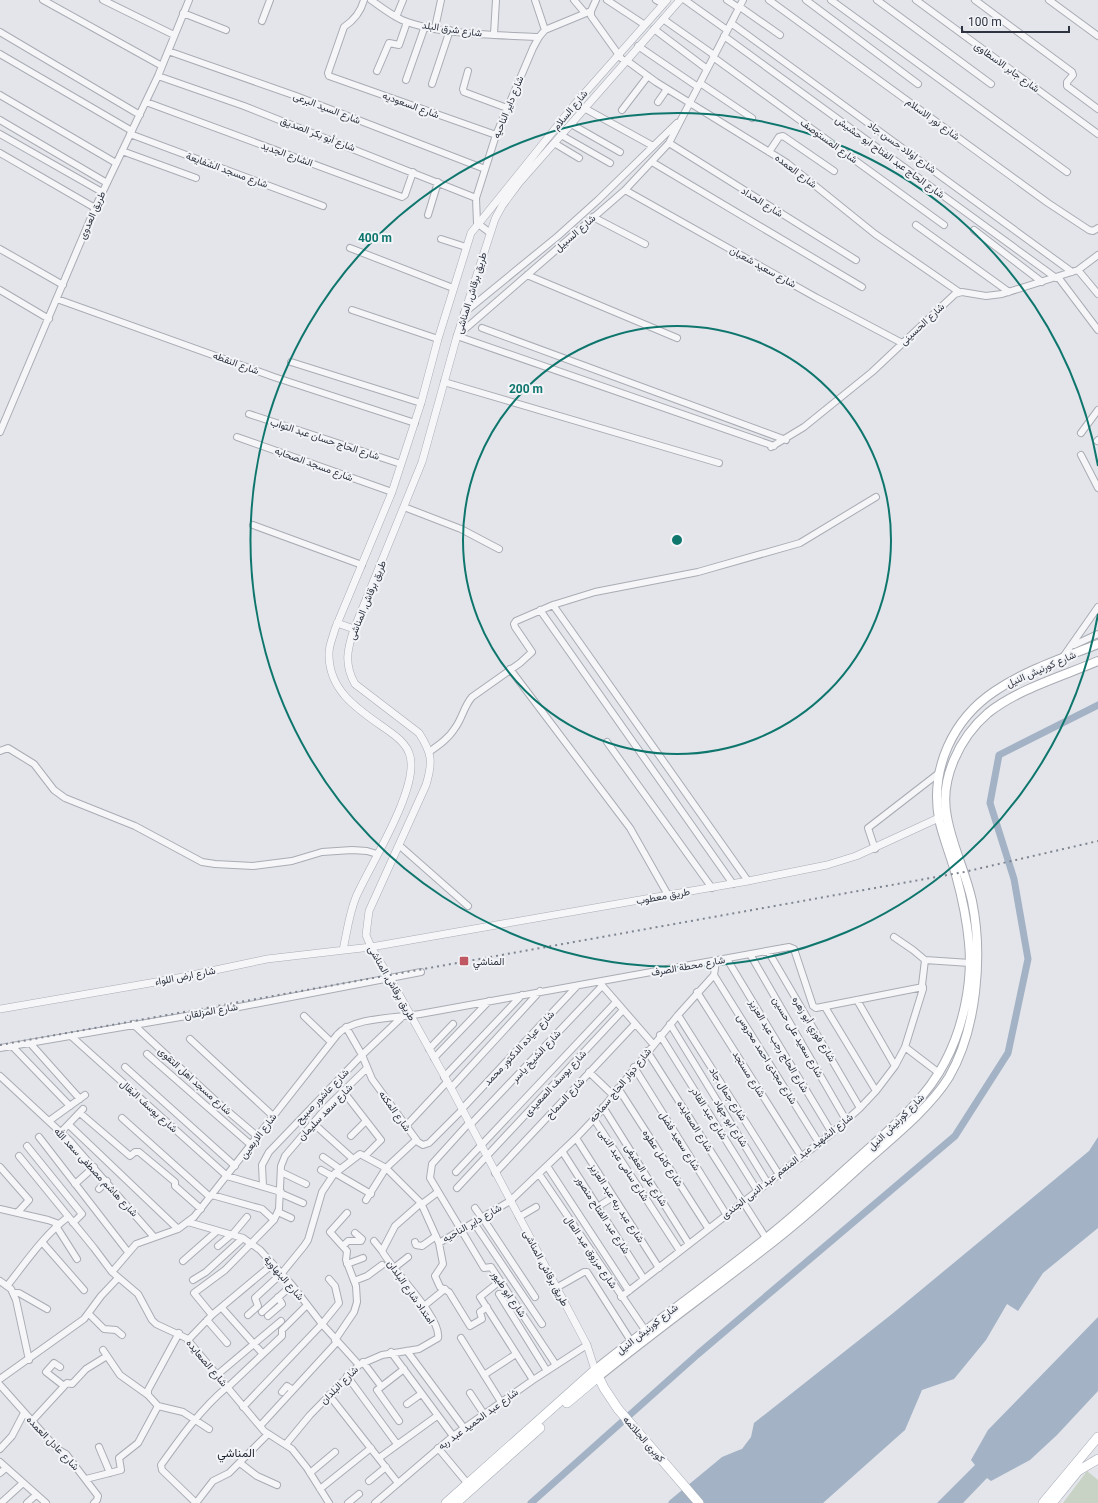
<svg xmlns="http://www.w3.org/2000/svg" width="1098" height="1503" viewBox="0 0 1098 1503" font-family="Roboto,Vazirmatn,sans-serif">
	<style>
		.green { fill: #c8d3c5 }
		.water { fill: #a3b2c5 }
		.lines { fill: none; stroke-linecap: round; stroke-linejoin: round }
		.canal { stroke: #a3b2c5; stroke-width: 7 }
		.minor-casing { stroke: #a9acb4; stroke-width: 8 }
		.tertiary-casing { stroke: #a9acb4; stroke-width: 8 }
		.secondary-casing { stroke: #a9acb4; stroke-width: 10 }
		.primary-casing { stroke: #a4aab4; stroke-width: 10 }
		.minor { stroke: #f6f6f8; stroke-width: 6 }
		.tertiary { stroke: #f6f6f8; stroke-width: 7 }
		.secondary { stroke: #fff; stroke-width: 8 }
		.primary { stroke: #fff; stroke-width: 9 }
		.rail { stroke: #7e8591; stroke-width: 2; stroke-dasharray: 2 4; stroke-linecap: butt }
		.ring { fill: none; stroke: #0f766e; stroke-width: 2 }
		.poi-dot { fill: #bf5862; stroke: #f3f4f7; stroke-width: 1.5 }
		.labels { text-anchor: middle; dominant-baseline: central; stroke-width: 4; stroke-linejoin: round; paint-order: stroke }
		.street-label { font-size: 10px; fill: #2d3340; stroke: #f3f4f7 }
		.poi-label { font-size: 10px; fill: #2d3340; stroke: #f3f4f7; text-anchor: start }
		.quarter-label { font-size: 12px; fill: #1f2431; stroke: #f3f4f7 }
		.centre { fill: #0f766e; stroke: #f3f4f7; stroke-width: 2 }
		.ring-label { font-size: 12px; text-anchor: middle; font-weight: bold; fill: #0f766e; stroke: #f3f4f7; stroke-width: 4; stroke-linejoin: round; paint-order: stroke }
	</style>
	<rect width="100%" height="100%" fill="#e3e5ea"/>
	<path class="green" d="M 1087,1471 L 1098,1480 L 1098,1503 L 1063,1503 Z"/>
	<path class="water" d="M 1098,1137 L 1098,1228 L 1043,1273 L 1018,1311 L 1007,1304 L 986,1340 L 954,1379 L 922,1390 L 905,1430 L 823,1503 L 676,1503 L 742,1449 L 751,1437 L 754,1423 L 892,1314 L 1089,1151 Z
		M 1098,1317 L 1098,1391 L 1057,1435 L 1030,1460 L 991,1481 L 987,1478 L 963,1503 L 937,1503 L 975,1465 L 971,1460 L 988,1430 Z"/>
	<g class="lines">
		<path class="canal" d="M 531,1503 L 698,1354 L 955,1136 L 1008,1053 L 1028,959 L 1014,879 L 990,803 L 999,755 L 1098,705
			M 672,1503 L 724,1460 L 741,1453"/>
		<g class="minor-casing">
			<path id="minor" d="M 43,0 L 162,66
				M 103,0 L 174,35
				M 364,0 C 361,11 353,21 344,27 L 328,73 L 329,76 L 496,135
				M 371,0 C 381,7 391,15 402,20 C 438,35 500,35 539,37
				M 535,0 L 545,30
				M 574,0 L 585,13
				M 596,0 L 591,11 L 591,16 L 621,58
				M 607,0 L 645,25
				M 656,0 L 663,4
				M 685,0 L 727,30
				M 727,0 L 739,8
				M 743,0 L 669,143 L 625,190 L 457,336 L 774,446
				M 769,0 L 1048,203 L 1089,230 L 1093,231 L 1098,228
				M 806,0 L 918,84
				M 831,0 L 1067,172
				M 877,0 L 991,84
				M 916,0 L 1098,134
				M 975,0 L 1072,72 L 1073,75 L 1067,82 L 1067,86 L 1098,109
				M 1049,0 L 1098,36
				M 740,7 L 780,35
				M 183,13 L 226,30
				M 396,17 L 403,0
				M 663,19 L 714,55
				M 262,21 L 270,0
				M 731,23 L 1072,272
				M 435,28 L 441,0
				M 654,29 L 707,69
				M 0,32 L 140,115
				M 494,34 L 496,0
				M 724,36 L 1056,278
				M 638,46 L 698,87
				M 168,51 L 296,96 L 485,169
				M 0,54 L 132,131
				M 713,57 L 944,225
				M 626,60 L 656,82 L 787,163 L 875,234 L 959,292
				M 377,71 L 389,43 L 399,45 L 407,22
				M 468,71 L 463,89 L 464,92 L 507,108
				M 158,76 L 244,106 L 476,198
				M 406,80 L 425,26
				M 700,83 L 752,118
				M 432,84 L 450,30
				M 0,95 L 116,163
				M 146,102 L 402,197 L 405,195 L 413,172
				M 658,102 L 667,89
				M 584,108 L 653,146
				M 622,110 L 648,76
				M 0,120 L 107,183
				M 571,124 L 620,152
				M 0,134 L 102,192
				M 130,134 L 323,206
				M 561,135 L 610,163
				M 554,143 L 579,158
				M 669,143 L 856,260
				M 122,151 L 196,178
				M 769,152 L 779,137 L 783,136 L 834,171
				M 0,153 L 95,208
				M 652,162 L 862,287
				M 625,190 L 817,298 L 902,343
				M 428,215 L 438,182
				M 593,217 L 645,244
				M 916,225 L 1009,292
				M 974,230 L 1042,282
				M 489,232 L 477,223 L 476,198 L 496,135 L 533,48 L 539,37 L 545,30 L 591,11
				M 441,239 L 466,247
				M 350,248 L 453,288
				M 0,249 L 63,285
				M 1078,270 L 1098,294
				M 527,275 L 677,338
				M 1058,277 L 1098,330
				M 0,290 L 49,319
				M 57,299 L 274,377 L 415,423
				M 352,310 L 438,339
				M 464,313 L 558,236 L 598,200 L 677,123
				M 482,328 L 786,440
				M 291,362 L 421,403
				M 444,382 L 719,463
				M 249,414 L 401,464
				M 0,432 L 95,208 L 158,76 L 189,0
				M 1081,433 L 1098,410
				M 237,437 L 392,492
				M 1097,441 L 1098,440
				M 771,447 L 804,427 L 872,372 L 955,294 L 962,292 L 986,296 L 1002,294 L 1078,270 L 1098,255
				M 1081,455 L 1098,488
				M 404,507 L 461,529 L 499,549
				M 253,525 L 362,565
				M 553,605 L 748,881
				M 540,610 L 733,884
				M 1074,645 L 1098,634
				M 1063,657 L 1098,607
				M 510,669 L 630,828 L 668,895
				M 607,742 L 712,888
				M 0,751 L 8,748 L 34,764 L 54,790 L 65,798 L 135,826 L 202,862 L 215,864 L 253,866 L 292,861 L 322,852 L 352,850 L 367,851 L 377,854
				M 429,752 C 439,745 449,738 455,728 C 462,719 464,706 472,697 L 520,663 L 532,652 L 515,627 L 514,624 L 516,621 L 553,605 L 595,592 L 698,572 L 800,543 L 876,497
				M 400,846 L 468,906
				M 875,849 L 868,828 L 939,773
				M 894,937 L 913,950 L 925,960 L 970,963
				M 768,951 L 860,1108
				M 750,954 L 846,1120
				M 727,959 L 832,1133
				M 714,975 L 819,1143
				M 600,983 L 653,1044
				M 697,992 L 801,1156
				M 857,1000 L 895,1066
				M 825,1007 L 876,1091
				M 678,1015 L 778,1173
				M 304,1016 L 331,1042
				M 133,1024 L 217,1102 L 258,1137
				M 670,1024 L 767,1182
				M 346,1027 L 362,1055 L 372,1079 L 418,1142 L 423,1145 L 429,1143 L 462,1110
				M 660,1035 L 757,1190
				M 71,1036 L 227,1176 L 281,1192
				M 190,1039 L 273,1116
				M 30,1043 L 80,1099
				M 12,1046 L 70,1106
				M 905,1047 L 939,1073
				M 0,1048 L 239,1007 L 421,972
				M 429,1049 L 453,1024
				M 647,1051 L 766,1238
				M 147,1054 L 251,1145
				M 434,1058 L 489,1001
				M 125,1067 L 235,1166
				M 634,1067 L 726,1214
				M 589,1072 L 613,1095
				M 0,1076 L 70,1141 L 154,1237
				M 444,1077 L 522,995
				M 451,1088 L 540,991
				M 618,1088 L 708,1228
				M 343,1091 L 381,1140 L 365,1156
				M 603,1107 L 689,1244
				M 462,1109 L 577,986
				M 80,1113 L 130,1156 L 135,1152 L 139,1152 L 175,1182 L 175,1186 L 201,1209
				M 122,1118 L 210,1197
				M 594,1119 L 680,1251
				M 49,1121 L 85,1095
				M 313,1123 L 353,1159
				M 469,1123 L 432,1164 L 430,1178 L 484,1268 L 491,1267 L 556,1365
				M 69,1125 L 178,1229
				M 470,1125 L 602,986
				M 405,1127 L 447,1082
				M 61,1132 L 83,1109
				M 351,1136 L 366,1121
				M 39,1137 L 128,1252
				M 576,1138 L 659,1268
				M 27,1146 L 82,1214 L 73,1223
				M 562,1151 L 644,1279
				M 19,1156 L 94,1248 L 112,1272 L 138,1294 L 152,1320 L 156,1324 L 186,1338 L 264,1431 L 292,1449 L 307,1468 L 329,1503
				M 323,1157 L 340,1169
				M 547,1166 L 629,1291
				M 0,1167 L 29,1200 L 18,1212
				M 321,1170 L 332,1176
				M 281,1172 L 306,1184
				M 456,1172 L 616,1002
				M 335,1173 L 371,1194
				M 495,1173 L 635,1024
				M 539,1174 L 645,1330
				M 75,1184 L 94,1167
				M 263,1186 L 262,1165 L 269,1152 L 362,1055 L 403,1016
				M 457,1188 L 623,1010
				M 99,1189 L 107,1181
				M 280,1193 L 303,1203
				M 212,1195 L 262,1209 L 274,1220
				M 366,1200 L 386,1168 L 416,1140
				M 422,1204 L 438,1192
				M 602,1204 L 613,1197
				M 475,1208 L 482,1218
				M 0,1209 L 48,1220 L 59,1224
				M 278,1212 L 291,1218
				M 482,1217 L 535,1297
				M 519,1217 L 536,1207
				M 188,1222 L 243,1238 L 260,1250 L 292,1285 L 322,1324 L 359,1365
				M 474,1223 L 542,1324
				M 56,1226 L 77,1259
				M 232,1235 L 247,1217
				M 374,1241 L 382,1251
				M 42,1242 L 84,1290
				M 415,1242 L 416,1245 L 422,1246 L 436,1236
				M 439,1243 L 443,1264 L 435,1276 L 440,1287 L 449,1292 L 470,1326 L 482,1319 L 480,1312 L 487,1307
				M 218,1246 L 231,1235
				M 343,1246 L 348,1241 L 361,1241 L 362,1239 L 355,1233
				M 183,1261 L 217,1231
				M 347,1264 L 363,1258
				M 394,1268 L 408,1257
				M 112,1272 L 136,1244 L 178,1229 L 194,1217 L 337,1035 C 352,1017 397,1018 420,1014 C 543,991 666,970 789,947 L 794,949 L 813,1006 L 816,1008 L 923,987
				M 193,1280 L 206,1272 L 243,1238
				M 0,1281 L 11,1289 L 16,1300 L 29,1360
				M 354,1281 L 367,1276 L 382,1265
				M 500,1281 L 480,1297 L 533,1380
				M 7,1286 C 26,1262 44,1235 68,1217
				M 556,1288 L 584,1272 L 587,1272 L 631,1341
				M 14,1293 L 19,1293 L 47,1309
				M 499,1294 L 547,1371
				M 621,1297 L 832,1133 L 860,1108 L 876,1091 L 895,1066 L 905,1047 L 923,989 L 922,985 L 925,960
				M 424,1306 L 445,1289
				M 222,1308 L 263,1354
				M 262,1312 L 292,1285
				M 89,1314 L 104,1329 L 116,1330 L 122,1335
				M 212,1315 L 194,1293 L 225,1270 L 274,1220 L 279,1209 L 281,1166 L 285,1156 L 326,1108 L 367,1068
				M 248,1315 L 258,1306 L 255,1298 L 282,1273 L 304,1246 L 308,1240 L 322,1192 L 334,1174 L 360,1154 L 386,1168 L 421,1203 L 439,1243 L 510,1201 L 576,1138 L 594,1119 L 678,1015 L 714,975 L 716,961
				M 268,1316 L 282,1304 L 278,1297
				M 207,1320 L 227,1343
				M 461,1338 L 501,1402
				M 188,1340 L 212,1315 L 273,1264
				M 335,1340 L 354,1312 L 357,1302 L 356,1286 L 346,1260 L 347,1251 L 330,1232 L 347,1213
				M 103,1350 L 120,1375 L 148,1395 L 158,1406 L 183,1412 L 209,1429
				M 407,1351 L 464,1428
				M 391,1352 L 453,1436
				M 363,1362 L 381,1386
				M 60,1367 L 54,1363 L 46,1372 L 64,1386
				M 217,1375 L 281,1321
				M 484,1375 L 516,1354
				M 347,1376 L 397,1444
				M 0,1379 L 84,1319 L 101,1296 L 118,1278
				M 0,1385 L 57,1449 L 66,1454 L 98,1496 L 97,1500 L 94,1503
				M 227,1387 C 200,1410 181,1437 161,1465 L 162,1470 L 196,1503 L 213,1481 L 229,1473 L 268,1434
				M 227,1388 L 282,1336 L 282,1330 L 307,1305
				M 282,1392 L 287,1386 L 293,1390
				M 470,1393 L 484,1414
				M 148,1395 L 148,1390 L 179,1333
				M 329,1395 L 398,1483
				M 407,1404 L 421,1394
				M 243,1407 L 322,1324 L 339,1303 L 335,1286 L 329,1279
				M 32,1421 L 67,1383 L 72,1384 L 86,1369 L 107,1356
				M 399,1421 L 377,1390 L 404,1369
				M 260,1426 L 337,1342
				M 286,1444 L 310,1415 L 359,1365 L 382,1355 L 419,1349 L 438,1338 C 442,1318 392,1270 382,1251 L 395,1226 L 421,1203
				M 99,1447 L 110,1473
				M 438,1448 L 468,1484
				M 0,1449 L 12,1436 L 24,1413
				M 379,1458 L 437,1416
				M 0,1462 L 46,1503
				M 240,1463 L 257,1476 L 277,1485
				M 0,1473 L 6,1468
				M 310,1473 L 335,1452
				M 86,1479 L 121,1470 L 119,1458 L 138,1443 L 158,1406
				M 369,1481 L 386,1467
				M 320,1489 L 371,1448
				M 1,1503 L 23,1483
				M 27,1503 L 36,1495
				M 348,1503 L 359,1494
				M 375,1503 L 453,1436 L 533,1380 L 587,1345"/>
		</g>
		<g class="tertiary-casing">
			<path id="tertiary" d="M 337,623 L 354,629
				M 343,950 C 347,932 349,914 356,897 C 370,865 419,789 410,756 C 407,744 396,736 386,729 C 359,710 328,691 329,653 C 329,645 333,637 335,629 L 392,492 L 421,403 L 438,339 L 471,233 L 575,104 L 667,0
				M 0,1009 L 173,979 L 267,959 L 371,947 L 748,881 L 827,865 L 856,856 L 943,816
				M 595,1370 L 587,1345 L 451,1088 L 390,978 L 371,947 L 366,935 L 369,911 L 426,785 C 433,762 432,753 419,733 L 355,684 C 344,664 347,650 354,629 L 422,462 L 457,336 L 495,219 L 502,206 L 519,183 L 680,0"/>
		</g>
		<g class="secondary-casing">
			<path id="secondary" d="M 595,1370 C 652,1324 713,1281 770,1235 C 800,1211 828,1185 856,1160 C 888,1131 925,1101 945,1062 C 963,1028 973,982 969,943 C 967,920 962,897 956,875 C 951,856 943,838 939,819 C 930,768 953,719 995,691 C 1026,670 1063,658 1098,644
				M 598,1377 C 651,1334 706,1294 760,1252 C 796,1225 830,1194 864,1163 C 891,1139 930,1108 949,1077 C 977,1029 983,955 972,901 C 966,873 952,846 947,817 C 939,779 960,737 988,713 C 1018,689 1063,676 1098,661"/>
		</g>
		<g class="primary-casing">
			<path id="primary" d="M 567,1403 L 598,1377
				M 446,1503 L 595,1370 L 604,1388 L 618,1409 L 699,1503
				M 456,1503 L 540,1428
				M 1043,1503 L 1098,1437
				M 1052,1503 L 1078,1471 L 1098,1459"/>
		</g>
		<use href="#minor" class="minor"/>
		<use href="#tertiary" class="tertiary"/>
		<use href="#secondary" class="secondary"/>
		<use href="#primary" class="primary"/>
		<path class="rail" d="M 0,1045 L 964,872 L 1098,841"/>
	</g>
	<g class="ring">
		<circle cx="677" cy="540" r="214"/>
		<path d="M1098 614A427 427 0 1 1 1098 466"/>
	</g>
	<rect class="poi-dot" x="459" y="956" width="10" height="10" rx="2"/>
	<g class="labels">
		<g class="street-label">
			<text transform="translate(452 29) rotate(8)">شارع شرق البلد</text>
			<text transform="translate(1007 67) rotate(36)">شارع جابر الاسطاوى</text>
			<text transform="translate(411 105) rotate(20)">شارع السعوديه</text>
			<text transform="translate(508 107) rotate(-68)">شارع داير الناحيه</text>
			<text transform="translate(327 108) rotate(21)">شارع السيد البرعى</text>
			<text transform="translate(570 110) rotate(-50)">شارع السلام</text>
			<text transform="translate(933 119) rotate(36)">شارع نور الاسلام</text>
			<text transform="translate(318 134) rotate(21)">شارع أبو بكر الصديق</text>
			<text transform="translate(829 141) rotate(36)">شارع المستوصف</text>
			<text transform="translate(902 147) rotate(36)">شارع اولاد حسن جاد</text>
			<text transform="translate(287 154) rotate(20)">الشارع الجديد</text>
			<text transform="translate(890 157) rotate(36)">شارع الحاج عبد الفتاح ابو حشيش</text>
			<text transform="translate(227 170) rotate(20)">شارع مسجد الشفايعة</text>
			<text transform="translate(796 171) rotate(37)">شارع العمده</text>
			<text transform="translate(762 202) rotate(32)">شارع الحداد</text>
			<text transform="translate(92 215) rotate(-66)">طريق العدوى</text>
			<text transform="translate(575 233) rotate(-41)">شارع السبيل</text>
			<text transform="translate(763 267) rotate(29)">شارع سعيد شعبان</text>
			<text transform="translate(471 293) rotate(-73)">طريق برقاش, المناشى</text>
			<text transform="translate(922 324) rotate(-43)">شارع الحسينى</text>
			<text transform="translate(236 363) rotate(20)">شارع النقطه</text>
			<text transform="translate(325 439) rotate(18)">شارع الحاج حسان عبد التواب</text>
			<text transform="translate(314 464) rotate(20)">شارع مسجد الصحابه</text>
			<text transform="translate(367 600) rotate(-68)">طريق برقاش, المناشى</text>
			<text transform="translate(1041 669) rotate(-24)">شارع كورنيش النيل</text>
			<text transform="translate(663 896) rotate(-10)">طريق معطوب</text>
			<text transform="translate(688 966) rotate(-10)">شارع محطة الصرف</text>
			<text transform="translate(185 976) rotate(-11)">شارع ارض اللواء</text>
			<text transform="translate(392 983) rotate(60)">طريق برقاش, المناشى</text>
			<text transform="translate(211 1011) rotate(-10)">شارع المزلقان</text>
			<text transform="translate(814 1029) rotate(59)">شارع فوزي أبو زهره</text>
			<text transform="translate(798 1037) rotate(60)">شارع سعيد على حسين</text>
			<text transform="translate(779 1046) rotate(59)">شارع الحاج رجب عبد العزيز</text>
			<text transform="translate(519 1048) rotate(-47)">شارع عياده الدكتور محمد</text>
			<text transform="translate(536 1056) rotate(-47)">شارع الشيخ ياسر</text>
			<text transform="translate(767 1059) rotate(58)">شارع مجدى احمد محروس</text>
			<text transform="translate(749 1074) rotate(58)">شارع مستجد</text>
			<text transform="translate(195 1081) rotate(42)">شارع مسجد اهل التقوى</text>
			<text transform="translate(555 1083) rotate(-47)">شارع يوسف الصعيدى</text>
			<text transform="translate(620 1085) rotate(-51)">شارع دوار الحاج سماحه</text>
			<text transform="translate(728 1094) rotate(58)">شارع جمال جاد</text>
			<text transform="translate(322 1096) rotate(-46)">شارع عاشور صبيح</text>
			<text transform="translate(565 1098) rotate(-47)">شارع السماح</text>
			<text transform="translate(149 1106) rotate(42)">شارع يوسف البقال</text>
			<text transform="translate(395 1111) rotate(55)">شارع المكنه</text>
			<text transform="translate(325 1112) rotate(-46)">شارع سعد سليمان</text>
			<text transform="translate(709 1113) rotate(58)">شارع عبد القادر</text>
			<text transform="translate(896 1122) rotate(-45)">شارع كورنيش النيل</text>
			<text transform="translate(731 1123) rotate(58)">شارع ابو جهاد</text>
			<text transform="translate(695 1126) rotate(58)">شارع الصعايده</text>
			<text transform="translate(258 1136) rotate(-53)">شارع الاربعين</text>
			<text transform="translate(680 1141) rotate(58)">شارع سعيد فضل</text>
			<text transform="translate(663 1158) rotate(57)">شارع كامل عطوه</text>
			<text transform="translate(624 1165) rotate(57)">شارع سامى عبد النبى</text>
			<text transform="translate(787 1166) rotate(-38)">شارع الشهيد عبد المنعم عبد النبى الجندى</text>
			<text transform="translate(96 1172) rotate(47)">شارع هاشم مصطفى سعد الله</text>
			<text transform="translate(646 1175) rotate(58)">شارع على العفيفى</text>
			<text transform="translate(617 1203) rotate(57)">شارع عبد ربه عبد العزيز</text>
			<text transform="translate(603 1215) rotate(57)">شارع عبد الفتاح منصور</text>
			<text transform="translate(472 1223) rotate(-30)">شارع داير الناحيه</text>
			<text transform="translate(591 1252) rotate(56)">شارع مرزوق عبد العال</text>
			<text transform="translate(546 1268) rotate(62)">طريق برقاش, المناشى</text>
			<text transform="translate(284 1278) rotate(49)">شارع البنهاوية</text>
			<text transform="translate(411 1292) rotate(55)">امتداد شارع البلدان</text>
			<text transform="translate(509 1294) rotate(56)">شارع ابو طيور</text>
			<text transform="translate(647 1329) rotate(-38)">شارع كورنيش النيل</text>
			<text transform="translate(207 1363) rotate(50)">شارع الصعايده</text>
			<text transform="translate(339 1385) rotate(-45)">شارع البلدان</text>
			<text transform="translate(478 1419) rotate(-36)">شارع عبد الحميد عبد ربه</text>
			<text transform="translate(644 1439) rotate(49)">كوبرى الجلاتمه</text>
			<text transform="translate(53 1443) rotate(46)">شارع عادل العمده</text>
		</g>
		<g class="poi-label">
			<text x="473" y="961">المناشي</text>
		</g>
		<g class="quarter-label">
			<text x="236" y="1453">المناشي</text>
		</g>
	</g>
	<circle cx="677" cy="540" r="6" class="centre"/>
	<g class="ring-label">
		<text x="375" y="242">400 m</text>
		<text x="526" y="393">200 m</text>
	</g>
	<path d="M962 26v6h107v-6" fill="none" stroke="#2d3340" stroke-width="2"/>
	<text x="968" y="26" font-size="12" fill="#2d3340" stroke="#f3f4f7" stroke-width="3" paint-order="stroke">100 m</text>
</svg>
